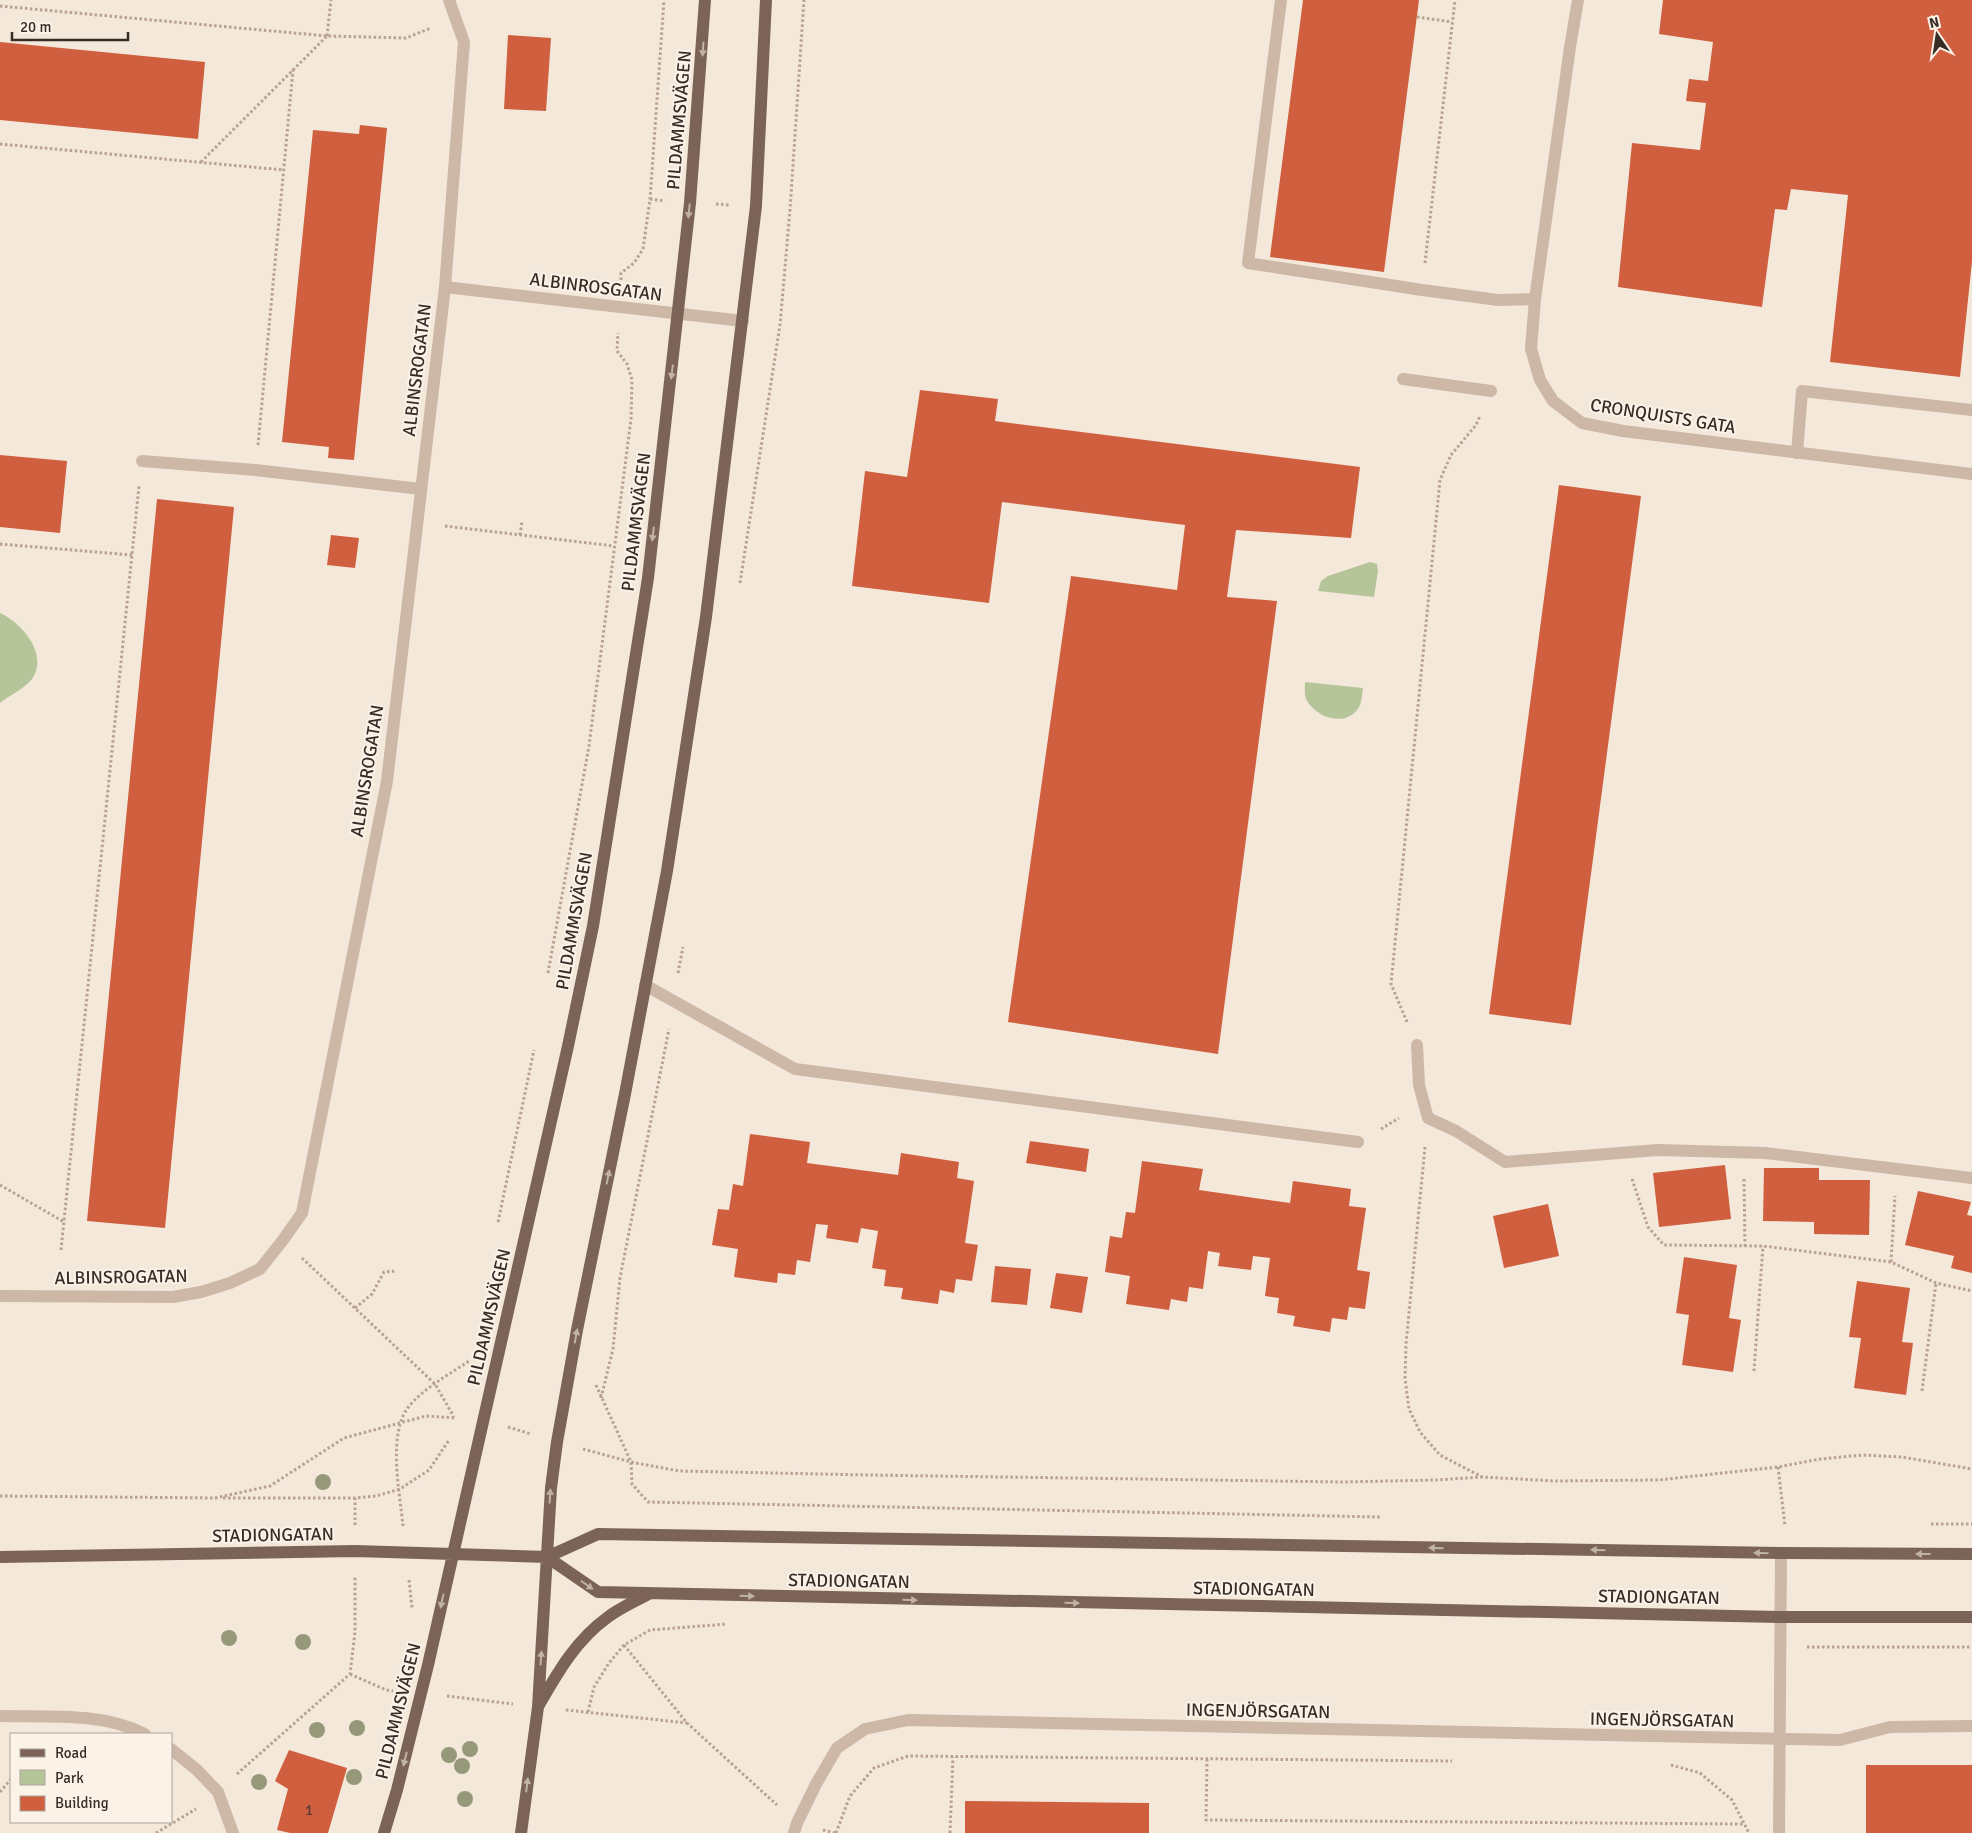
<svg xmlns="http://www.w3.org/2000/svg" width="1972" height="1833" viewBox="0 0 1972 1833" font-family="Signika,sans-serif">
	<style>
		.green { fill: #b6c49a }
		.building { fill: #cf5f3e }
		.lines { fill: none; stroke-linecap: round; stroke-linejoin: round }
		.path { stroke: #b9a190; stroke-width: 3; stroke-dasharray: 2.5 2.5; stroke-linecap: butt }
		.minor { stroke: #cdb7a6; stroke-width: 12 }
		.major { stroke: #7b6357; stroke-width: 12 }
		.tree { fill: #959979 }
		.oneway { fill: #c1b2a7 }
		.labels { text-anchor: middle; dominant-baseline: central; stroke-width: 4; stroke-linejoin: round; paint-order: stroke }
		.number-label { font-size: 15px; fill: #5e392d }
		.street-label { font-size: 18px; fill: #382c27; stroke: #fbf2e8 }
	</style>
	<rect width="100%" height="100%" fill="#f4e8db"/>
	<path class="green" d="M 1370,562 L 1377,564 L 1378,571 L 1374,597 L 1318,591 L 1321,581 L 1328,576 Z
		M 0,613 C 22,623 49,654 32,679 C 25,688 9,696 0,703 Z
		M 1305,682 L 1363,688 C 1362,694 1362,702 1359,707 C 1347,728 1317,718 1307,701 C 1304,696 1305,688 1305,682 Z"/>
	<path class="building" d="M 1303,0 L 1419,0 L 1384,272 L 1270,257 Z
		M 1663,0 L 1972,0 L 1972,261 L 1960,377 L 1830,362 L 1848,195 L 1791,189 L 1787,210 L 1775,209 L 1762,307 L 1618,287 L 1632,143 L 1700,150 L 1706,103 L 1686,101 L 1689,79 L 1708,81 L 1713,42 L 1659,34 Z
		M 508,35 L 551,38 L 546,111 L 504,109 Z
		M 0,42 L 205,62 L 198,139 L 0,120 Z
		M 360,125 L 387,128 L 354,460 L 328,458 L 329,447 L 282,442 L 313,130 L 359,134 Z
		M 920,390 L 998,399 L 995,421 L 1360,467 L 1351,538 L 1236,530 L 1227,597 L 1277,601 L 1218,1054 L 1008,1022 L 1071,576 L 1177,590 L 1185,525 L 1002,502 L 989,603 L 852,586 L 865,471 L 907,477 Z
		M 0,455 L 67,461 L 60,533 L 0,527 Z
		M 1559,485 L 1641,496 L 1571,1025 L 1489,1014 Z
		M 157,499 L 234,507 L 165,1228 L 87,1221 Z
		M 331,535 L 359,538 L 355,568 L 327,565 Z
		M 750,1134 L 810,1142 L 807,1163 L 898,1175 L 901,1153 L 959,1162 L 957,1178 L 974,1181 L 965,1243 L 978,1245 L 972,1281 L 956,1279 L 954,1293 L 940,1290 L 938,1304 L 901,1299 L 903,1288 L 884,1286 L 886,1270 L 872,1268 L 878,1231 L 861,1228 L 858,1243 L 826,1238 L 828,1225 L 816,1224 L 810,1262 L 797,1260 L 795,1275 L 778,1273 L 777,1283 L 734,1277 L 738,1249 L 712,1245 L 718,1209 L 729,1210 L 733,1184 L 743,1186 Z
		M 1030,1141 L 1089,1149 L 1086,1172 L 1026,1163 Z
		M 1142,1161 L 1203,1169 L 1199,1190 L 1290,1203 L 1293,1181 L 1351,1189 L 1349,1206 L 1366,1208 L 1357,1270 L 1370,1272 L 1365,1309 L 1349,1307 L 1347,1320 L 1332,1318 L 1330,1332 L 1293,1326 L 1295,1316 L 1277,1313 L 1279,1298 L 1265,1296 L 1270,1258 L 1253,1256 L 1251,1270 L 1218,1266 L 1220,1253 L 1208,1251 L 1203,1289 L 1189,1287 L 1187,1302 L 1171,1299 L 1169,1310 L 1126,1304 L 1130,1276 L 1105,1272 L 1110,1236 L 1122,1238 L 1126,1212 L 1135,1213 Z
		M 1725,1165 L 1731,1219 L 1659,1227 L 1653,1173 Z
		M 1764,1168 L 1819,1168 L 1819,1180 L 1870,1180 L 1869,1235 L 1814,1234 L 1814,1222 L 1763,1221 Z
		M 1918,1191 L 1971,1202 L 1967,1215 L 1972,1216 L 1972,1273 L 1951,1268 L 1954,1256 L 1905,1245 Z
		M 1548,1204 L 1559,1256 L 1504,1268 L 1493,1216 Z
		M 1684,1257 L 1737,1265 L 1729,1318 L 1741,1320 L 1733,1372 L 1682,1365 L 1689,1315 L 1676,1313 Z
		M 995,1266 L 1031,1269 L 1027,1305 L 991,1302 Z
		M 1056,1273 L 1088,1277 L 1082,1313 L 1050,1308 Z
		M 1857,1281 L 1910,1288 L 1902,1342 L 1913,1343 L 1906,1395 L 1854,1388 L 1861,1338 L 1849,1337 Z
		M 289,1750 L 347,1768 L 328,1833 L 290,1833 L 277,1830 L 288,1789 L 275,1781 Z
		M 1866,1765 L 1972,1765 L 1972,1833 L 1866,1833 Z
		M 965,1801 L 1149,1803 L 1149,1833 L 965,1833 Z"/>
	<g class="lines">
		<path class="path" d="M 0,6 L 327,36 L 406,38 L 431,28
			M 1417,17 L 1452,22
			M 327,36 L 331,0
			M 0,144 L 284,170
			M 201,162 L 327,36
			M 650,199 L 665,201
			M 716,204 L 730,205
			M 1425,263 L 1455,0
			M 621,280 L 621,273 L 634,263 L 643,249 L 650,199 L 664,0
			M 258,445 L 293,70
			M 445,526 L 614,546
			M 520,535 L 522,522
			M 0,544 L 132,555
			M 740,583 L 780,325 L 790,210 L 804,0
			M 548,973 L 589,746 L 631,419 L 632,380 L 627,364 L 617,351 L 618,333
			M 678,973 L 683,947
			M 1407,1022 L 1391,984 L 1440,480 L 1451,455 L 1476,425 L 1480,416
			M 1381,1129 L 1399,1118
			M 1425,1147 L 1406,1344 L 1405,1378 L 1409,1409 L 1420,1432 L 1440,1455 L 1482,1477 L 1555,1481 L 1658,1480 L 1778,1467 L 1820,1459 L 1863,1455 L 1902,1457 L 1972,1469
			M 1632,1179 L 1648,1227 L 1664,1245 L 1763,1246 L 1891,1262 L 1936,1283 L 1972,1291
			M 1744,1179 L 1745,1246
			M 0,1185 L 64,1222
			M 498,1222 L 534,1050
			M 61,1250 L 139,486
			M 302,1258 L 435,1384 L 454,1417
			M 1891,1262 L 1895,1196
			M 355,1308 L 372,1294 L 384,1272 L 396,1271
			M 1754,1371 L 1763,1246
			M 596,1385 L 631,1462 L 632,1484 L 648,1502 L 1380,1517
			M 1922,1391 L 1936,1283
			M 601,1398 L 613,1349 L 620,1278 L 669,1029
			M 508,1427 L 531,1434
			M 583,1449 L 631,1462 L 679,1471 L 868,1475 L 1342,1482 L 1437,1480 L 1482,1477
			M 1778,1467 L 1785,1526
			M 0,1496 L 217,1498
			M 215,1498 L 270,1486 L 344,1438 L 426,1416 L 456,1418
			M 223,1498 L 355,1498 L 376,1496 L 400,1489 L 429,1470 L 449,1440
			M 1931,1524 L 1972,1524
			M 355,1525 L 355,1498
			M 403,1526 C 400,1493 386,1430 411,1404 C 427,1386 450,1374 469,1361
			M 409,1580 L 412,1608
			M 624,1645 L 687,1723 L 777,1805
			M 1807,1647 L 1972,1647
			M 350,1674 L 386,1690 L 393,1691
			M 447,1696 L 513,1704
			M 566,1710 L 687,1723
			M 588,1712 L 594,1687 L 609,1663 L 624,1645 L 650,1630 L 727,1624
			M 1207,1759 L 1206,1820 L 1744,1824
			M 1671,1765 L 1700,1773 L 1732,1800 L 1749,1833
			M 237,1774 L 350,1674 L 355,1632 L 355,1577
			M 0,1792 L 11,1779
			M 823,1830 L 835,1833
			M 156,1833 L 196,1809
			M 836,1833 L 850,1796 L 874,1768 L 908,1756 L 1452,1761
			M 950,1833 L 953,1757"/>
		<path class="minor" d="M 1281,0 L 1248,263 L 1422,290 L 1498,300 L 1535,299
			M 1578,0 L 1570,47 L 1535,299 L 1531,349 L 1540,380 L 1553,401 L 1582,423 L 1623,431 L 1972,474
			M 445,287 L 743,321
			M 1403,379 L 1491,391
			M 1797,453 L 1802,391 L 1972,410
			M 142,461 L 255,470 L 421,489
			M 645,985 L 795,1069 L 1358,1142
			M 1417,1045 L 1419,1085 L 1428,1118 L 1456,1131 L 1505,1162 L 1658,1150 L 1765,1153 L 1972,1178
			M 0,1296 L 173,1297 L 201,1292 L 230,1283 L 260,1269 L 283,1240 L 302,1213 L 387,781 L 445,287 L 464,42 L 449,0
			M 0,1716 C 48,1717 101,1712 145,1734
			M 171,1749 L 197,1770 L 218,1792 L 233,1833
			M 794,1833 L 797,1823 L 816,1784 L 837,1748 L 865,1729 L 908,1720 L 1840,1740 L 1890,1727 L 1972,1726
			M 1779,1833 L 1781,1553"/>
		<path class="major" d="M 0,1557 L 355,1551 L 547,1557 L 598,1534 L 1781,1553 L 1972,1554
			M 547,1557 L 598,1592 L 1779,1617 L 1972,1617
			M 539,1705 C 558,1672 576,1640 608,1617 C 620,1608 635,1601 649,1594
			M 384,1833 L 397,1790 L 428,1665 L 568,1046 L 593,926 L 648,578 L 690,203 L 705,0
			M 521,1833 L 538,1707 L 551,1488 L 557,1442 L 577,1330 L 625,1094 L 667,871 L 706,617 L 756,206 L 766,0"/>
	</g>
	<g class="tree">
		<circle cx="323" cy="1482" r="8"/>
		<circle cx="229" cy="1638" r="8"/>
		<circle cx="303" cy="1642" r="8"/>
		<circle cx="357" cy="1728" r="8"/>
		<circle cx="317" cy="1730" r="8"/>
		<circle cx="470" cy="1749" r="8"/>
		<circle cx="449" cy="1755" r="8"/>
		<circle cx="462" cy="1766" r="8"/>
		<circle cx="354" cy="1777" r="8"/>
		<circle cx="259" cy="1782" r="8"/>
		<circle cx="465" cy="1799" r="8"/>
	</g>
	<defs><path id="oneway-solid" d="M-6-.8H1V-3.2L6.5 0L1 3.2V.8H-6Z" transform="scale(1.25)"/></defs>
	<g class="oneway">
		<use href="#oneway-solid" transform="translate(703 49) rotate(94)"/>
		<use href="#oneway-solid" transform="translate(689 211) rotate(96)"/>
		<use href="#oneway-solid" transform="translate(672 372) rotate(97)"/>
		<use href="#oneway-solid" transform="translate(653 534) rotate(97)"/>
		<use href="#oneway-solid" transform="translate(608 1177) rotate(-79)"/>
		<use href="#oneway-solid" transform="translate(576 1336) rotate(-80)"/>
		<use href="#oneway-solid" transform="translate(550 1496) rotate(-87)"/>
		<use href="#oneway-solid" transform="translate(1436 1548) rotate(-179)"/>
		<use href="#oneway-solid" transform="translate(1598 1550) rotate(-179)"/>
		<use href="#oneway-solid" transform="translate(1761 1553) rotate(-179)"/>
		<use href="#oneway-solid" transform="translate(1923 1554) rotate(-180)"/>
		<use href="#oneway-solid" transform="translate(587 1585) rotate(35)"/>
		<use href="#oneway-solid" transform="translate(747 1596) rotate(1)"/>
		<use href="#oneway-solid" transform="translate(910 1600) rotate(1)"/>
		<use href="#oneway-solid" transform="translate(442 1601) rotate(102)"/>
		<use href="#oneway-solid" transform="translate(1072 1603) rotate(1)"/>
		<use href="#oneway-solid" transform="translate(541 1658) rotate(-86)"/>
		<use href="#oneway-solid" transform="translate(405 1759) rotate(104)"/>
		<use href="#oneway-solid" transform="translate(527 1785) rotate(-83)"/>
	</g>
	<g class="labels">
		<g class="number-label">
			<text x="309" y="1810">1</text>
		</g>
		<g class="street-label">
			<text transform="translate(679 120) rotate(-85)">PILDAMMSVÄGEN</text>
			<text transform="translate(596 287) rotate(7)">ALBINROSGATAN</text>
			<text transform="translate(417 370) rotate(-83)">ALBINSROGATAN</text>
			<text transform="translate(1663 416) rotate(9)">CRONQUISTS GATA</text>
			<text transform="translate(636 522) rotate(-83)">PILDAMMSVÄGEN</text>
			<text transform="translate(367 771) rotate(-81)">ALBINSROGATAN</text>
			<text transform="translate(574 921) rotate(-80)">PILDAMMSVÄGEN</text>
			<text transform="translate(121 1277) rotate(-1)">ALBINSROGATAN</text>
			<text transform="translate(489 1317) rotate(-77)">PILDAMMSVÄGEN</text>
			<text transform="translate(273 1535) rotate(-1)">STADIONGATAN</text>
			<text transform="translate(849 1581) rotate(1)">STADIONGATAN</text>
			<text transform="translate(1254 1589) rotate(1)">STADIONGATAN</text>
			<text transform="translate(1659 1597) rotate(1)">STADIONGATAN</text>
			<text transform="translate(398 1711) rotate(-76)">PILDAMMSVÄGEN</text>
			<text transform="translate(1258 1711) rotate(1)">INGENJÖRSGATAN</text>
			<text transform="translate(1662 1720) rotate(1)">INGENJÖRSGATAN</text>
		</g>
	</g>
	<rect x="10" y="1733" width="162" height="90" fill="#fbf2e8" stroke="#ada39b"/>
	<rect x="20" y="1749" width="25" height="8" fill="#7b6357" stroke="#ada39b"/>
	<text x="55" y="1758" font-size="15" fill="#382c27">Road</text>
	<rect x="20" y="1770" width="25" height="15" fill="#b6c49a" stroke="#ada39b"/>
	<text x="55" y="1783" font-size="15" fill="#382c27">Park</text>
	<rect x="20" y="1796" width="25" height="15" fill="#cf5f3e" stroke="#ada39b"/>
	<text x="55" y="1808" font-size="15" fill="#382c27">Building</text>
	<g transform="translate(1937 35) rotate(347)" stroke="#fbf2e8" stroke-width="4" paint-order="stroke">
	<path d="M0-4L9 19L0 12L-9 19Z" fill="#382c27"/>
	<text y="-8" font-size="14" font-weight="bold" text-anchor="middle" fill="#382c27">N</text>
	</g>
	<path d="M12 32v8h116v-8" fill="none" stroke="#382c27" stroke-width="2.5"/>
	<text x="20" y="32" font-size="15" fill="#382c27" stroke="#fbf2e8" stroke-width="4" paint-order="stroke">20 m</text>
</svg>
